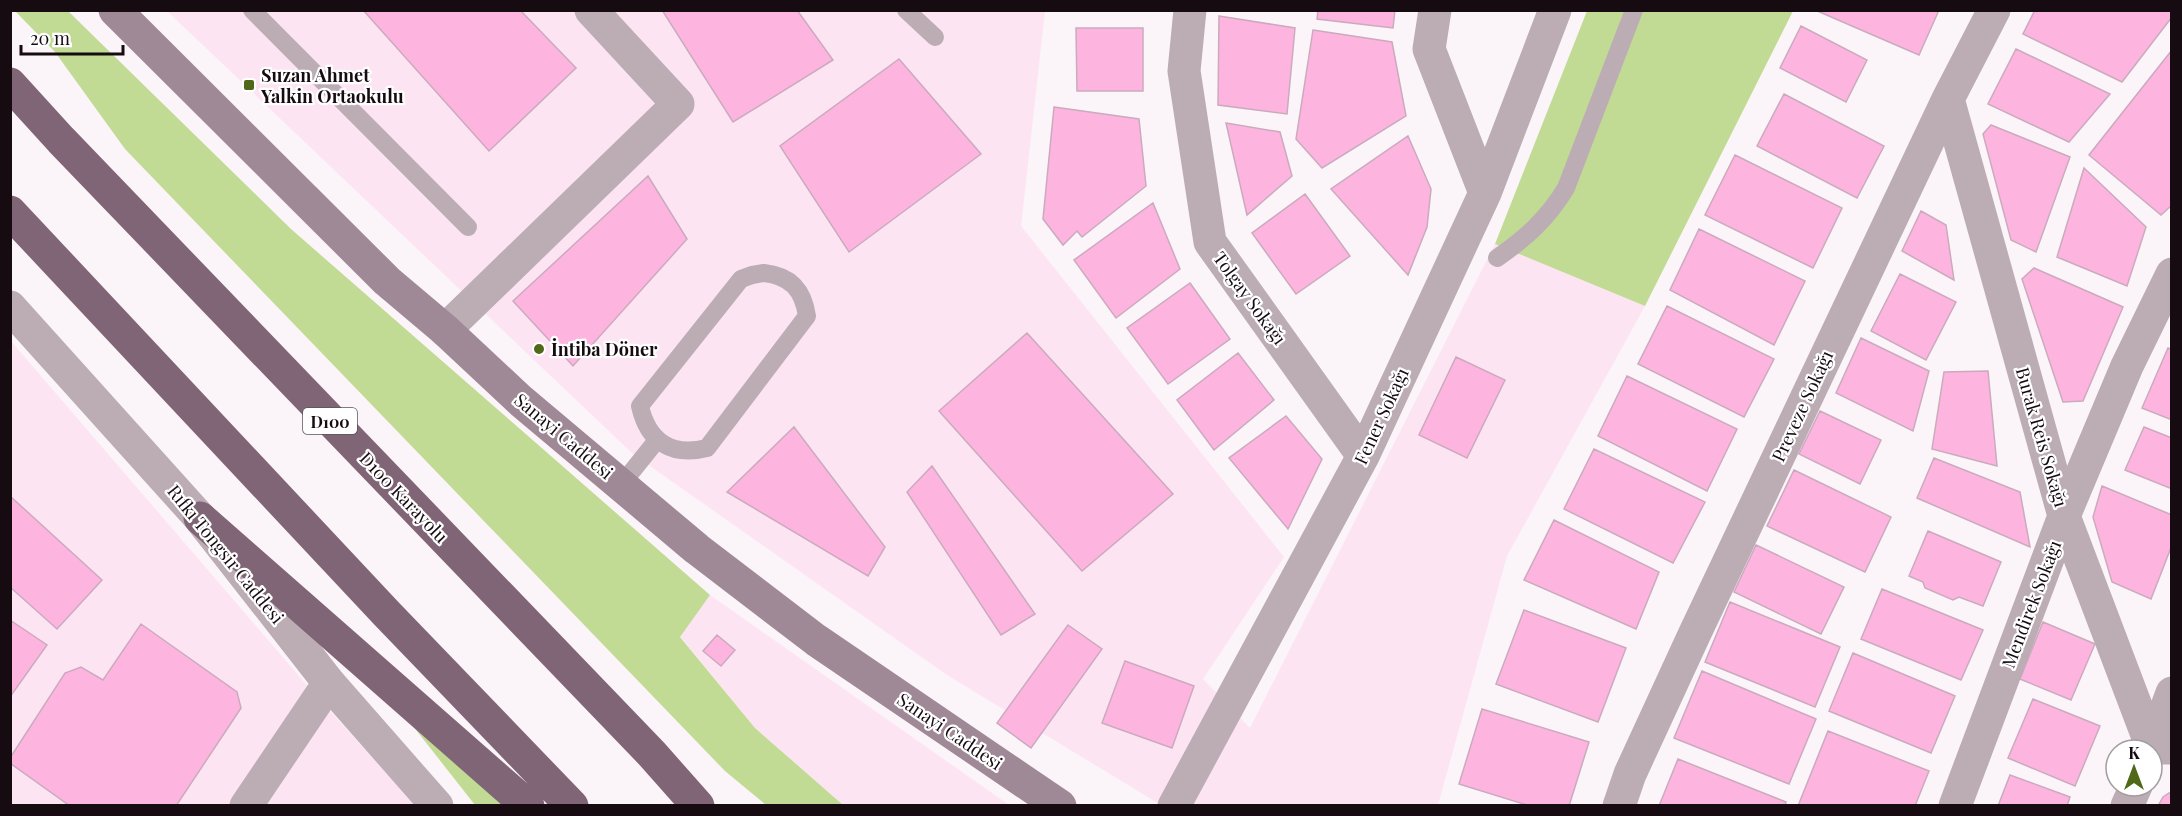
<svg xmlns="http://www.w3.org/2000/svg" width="2182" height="816" viewBox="0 0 2182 816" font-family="'Playfair Display',serif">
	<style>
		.built { fill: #fde4f3 }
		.green { fill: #c1db94 }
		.building { fill: #fdb5e0; stroke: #cbaabd; stroke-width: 1.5 }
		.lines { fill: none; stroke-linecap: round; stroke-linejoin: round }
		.service { stroke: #bcadb5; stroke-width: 18 }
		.minor { stroke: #bcadb5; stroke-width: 33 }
		.tertiary { stroke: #bcadb5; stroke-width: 33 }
		.secondary { stroke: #9f8996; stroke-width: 33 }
		.trunk { stroke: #806576; stroke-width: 33 }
		.poi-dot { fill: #506818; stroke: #fff; stroke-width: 2 }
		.labels { text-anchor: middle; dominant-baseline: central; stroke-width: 4.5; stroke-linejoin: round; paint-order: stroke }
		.shield { fill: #fff; stroke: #5b5458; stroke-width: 1.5 }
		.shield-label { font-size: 16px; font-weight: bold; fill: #150b11 }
		.poi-label { font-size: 18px; font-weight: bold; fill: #150b11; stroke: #fff; text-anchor: start }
		.street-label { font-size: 18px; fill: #150b11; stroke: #fff }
	</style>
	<rect width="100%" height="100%" fill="#fbf4f8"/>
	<path class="built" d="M 167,11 L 1045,11 L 1021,226 L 1284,557 L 1203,679 L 1250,728 L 1495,244 L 1645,306 L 1507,556 L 1438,805 L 1161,805 L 947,675 L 633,454 Z
		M 10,340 L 317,697 L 416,805 L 11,805 Z
		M 710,595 L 1009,805 L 843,805 L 755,728 L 680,636 Z"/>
	<path class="green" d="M 15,11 L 68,11 L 291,229 L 710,595 L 680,637 L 755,728 L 843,805 L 766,805 L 725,771 L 125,149 L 55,52 Z
		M 1587,11 L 1793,11 L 1645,306 L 1495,244 Z
		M 409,721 L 502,805 L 475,805 Z"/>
	<path class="building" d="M 363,10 L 520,10 L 576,68 L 489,151 Z
		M 662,10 L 797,10 L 833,60 L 733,122 Z
		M 1318,10 L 1395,10 L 1393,28 L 1317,19 Z
		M 1815,10 L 1939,10 L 1919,55 Z
		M 2035,10 L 2172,10 L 2172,17 L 2122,82 L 2023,34 Z
		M 1219,16 L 1295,28 L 1287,114 L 1218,105 Z
		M 1801,26 L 1867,60 L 1846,102 L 1780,68 Z
		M 1076,28 L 1143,28 L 1143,91 L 1077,91 Z
		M 1313,30 L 1392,42 L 1406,116 L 1322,168 L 1296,139 Z
		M 2016,49 L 2110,94 L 2069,142 L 1988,104 Z
		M 2172,50 L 2172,205 L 2161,215 L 2089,155 Z
		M 899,59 L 981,154 L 849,252 L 780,146 Z
		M 1784,94 L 1884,146 L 1857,198 L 1757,146 Z
		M 1054,107 L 1139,119 L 1146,186 L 1082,237 L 1077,231 L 1063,245 L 1043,219 Z
		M 1226,123 L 1280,132 L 1292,176 L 1247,215 Z
		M 1991,125 L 2070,157 L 2036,252 L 2011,240 L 1983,134 Z
		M 1408,136 L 1431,189 L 1427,227 L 1408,275 L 1331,189 Z
		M 1735,155 L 1842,208 L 1813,268 L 1705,215 Z
		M 2084,168 L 2146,227 L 2127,286 L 2057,257 Z
		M 648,176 L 687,239 L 573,366 L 513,301 Z
		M 1305,194 L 1350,256 L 1296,294 L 1252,233 Z
		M 1153,203 L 1180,269 L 1116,318 L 1074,260 Z
		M 1921,211 L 1946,225 L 1954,280 L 1902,251 Z
		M 1699,229 L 1805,281 L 1774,345 L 1670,290 Z
		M 2034,268 L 2123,307 L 2083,401 L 2063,402 L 2022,279 Z
		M 1900,274 L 1956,302 L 1926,360 L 1871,331 Z
		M 1190,283 L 1230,339 L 1168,384 L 1127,328 Z
		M 1667,306 L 1774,359 L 1744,417 L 1638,364 Z
		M 1027,333 L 1173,494 L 1082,571 L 939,411 Z
		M 1861,338 L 1929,371 L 1913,431 L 1836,393 Z
		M 2168,348 L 2172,350 L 2172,420 L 2142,408 Z
		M 1238,353 L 1274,400 L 1214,450 L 1177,400 Z
		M 1456,357 L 1505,380 L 1467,458 L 1419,435 Z
		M 1988,371 L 1997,466 L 1932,449 L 1944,372 Z
		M 1627,376 L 1737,429 L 1707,491 L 1598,436 Z
		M 1820,411 L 1881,440 L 1860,484 L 1799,454 Z
		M 1286,416 L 1322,459 L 1288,529 L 1229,458 Z
		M 794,427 L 885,547 L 868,576 L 727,492 Z
		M 2144,427 L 2172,438 L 2172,489 L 2125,470 Z
		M 1594,449 L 1705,502 L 1673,563 L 1564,509 Z
		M 1934,458 L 2020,492 L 2030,547 L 1917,498 Z
		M 932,466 L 1035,614 L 1001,635 L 907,492 Z
		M 1794,470 L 1891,517 L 1865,572 L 1767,526 Z
		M 2102,486 L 2172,515 L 2172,545 L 2151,599 L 2112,582 L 2093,517 Z
		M 10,496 L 102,580 L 57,629 L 10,587 Z
		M 1554,520 L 1659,572 L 1636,629 L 1524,580 Z
		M 1928,531 L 2001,562 L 1983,606 L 1959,597 L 1953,600 L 1925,588 L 1923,582 L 1909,576 Z
		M 1756,545 L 1844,587 L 1821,634 L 1734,592 Z
		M 1882,589 L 1983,630 L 1961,680 L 1861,639 Z
		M 1730,602 L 1840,647 L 1815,707 L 1705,662 Z
		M 1524,610 L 1626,648 L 1598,722 L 1496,684 Z
		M 10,620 L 47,645 L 10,697 Z
		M 2043,622 L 2095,644 L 2071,700 L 2020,679 Z
		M 141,624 L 237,692 L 241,708 L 176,806 L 70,806 L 10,763 L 10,758 L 65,673 L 81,667 L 103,680 Z
		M 1068,625 L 1102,649 L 1031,748 L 997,723 Z
		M 717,635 L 735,650 L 721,666 L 703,651 Z
		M 1853,653 L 1955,696 L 1931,753 L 1829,711 Z
		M 1125,661 L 1194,686 L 1172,748 L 1102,723 Z
		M 1702,671 L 1816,719 L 1789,784 L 1674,738 Z
		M 2033,699 L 2100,726 L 2075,786 L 2008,758 Z
		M 1482,709 L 1589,742 L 1569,806 L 1530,806 L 1459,784 Z
		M 1828,731 L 1929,771 L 1915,806 L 1798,806 Z
		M 1678,759 L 1786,802 L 1785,806 L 1659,806 Z
		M 2010,775 L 2070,797 L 2067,806 L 1998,806 Z
		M 2169,793 L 2172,793 L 2172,806 L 2158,806 L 2163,797 Z"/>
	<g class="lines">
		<path class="service" d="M 252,10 L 468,227
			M 906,10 L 935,37
			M 1497,258 C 1526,238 1548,218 1566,188 L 1634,10
			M 764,273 C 791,276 803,290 807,316 L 707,448 C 672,457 648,442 640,406 L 741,279 L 752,275 Z
			M 621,485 L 657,440"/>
		<path class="minor" d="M 1190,10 L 1184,71 L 1210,242 L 1363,456
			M 1435,10 L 1429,49 L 1485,193
			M 1948,99 L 2064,516 L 2152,748 L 2172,748
			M 445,330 L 678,104 L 591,10
			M 2151,750 L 2172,693
			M 246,806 L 329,683
			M 1174,806 L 1363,456 L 1485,193 L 1555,10
			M 1619,806 L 1630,774 L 1695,633 L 1948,99 L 1994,10
			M 1955,806 L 2064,516 L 2127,366 L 2172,274
			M 2127,806 L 2136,786"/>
		<path class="tertiary" d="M 10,307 L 200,518 L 329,683 L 437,806"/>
		<path class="secondary" d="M 115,10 L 387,281 L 445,330 L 521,401 L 697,549 L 816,640 L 1060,806"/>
		<path class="trunk" d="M 10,84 L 61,140 L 652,754 L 698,806
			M 10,212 L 387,614 L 572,806
			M 200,518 L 528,806"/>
	</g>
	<g class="poi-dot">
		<rect x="243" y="79" width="12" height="12" rx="3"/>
		<circle cx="539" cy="349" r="6"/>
	</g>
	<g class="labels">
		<rect class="shield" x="303" y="408" width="54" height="26" rx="4.5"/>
		<g class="shield-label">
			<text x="330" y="421">D100</text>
		</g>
		<g class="poi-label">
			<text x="261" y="75">Suzan Ahmet<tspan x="261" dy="21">Yalkin Ortaokulu</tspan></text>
			<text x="551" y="349">İntiba Döner</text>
		</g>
		<g class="street-label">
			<text transform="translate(1250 298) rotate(54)">Tolgay Sokağı</text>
			<text transform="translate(1802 406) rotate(-65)">Preveze Sokağı</text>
			<text transform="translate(1381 416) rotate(-65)">Fener Sokağı</text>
			<text transform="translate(564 436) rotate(40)">Sanayi Caddesi</text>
			<text transform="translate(2042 437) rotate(74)">Burak Reis Sokağı</text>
			<text transform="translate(404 497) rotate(46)">D100 Karayolu</text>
			<text transform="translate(226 554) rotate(51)">Rıfkı Tongsir Caddesi</text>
			<text transform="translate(2031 604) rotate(-69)">Mendirek Sokağı</text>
			<text transform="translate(950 731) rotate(34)">Sanayi Caddesi</text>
		</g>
	</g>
	<rect width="2182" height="816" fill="none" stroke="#150b11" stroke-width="24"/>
	<g transform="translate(2134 768)"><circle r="28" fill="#ffffff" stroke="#a19da0" stroke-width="1.5"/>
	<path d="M0-4.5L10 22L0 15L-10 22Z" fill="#506818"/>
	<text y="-9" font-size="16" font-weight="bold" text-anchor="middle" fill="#150b11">K</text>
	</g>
	<path d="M21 45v9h102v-9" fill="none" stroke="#150b11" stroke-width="3"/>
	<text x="30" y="45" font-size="18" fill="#150b11" stroke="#ffffff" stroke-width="4.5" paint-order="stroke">20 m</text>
</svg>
